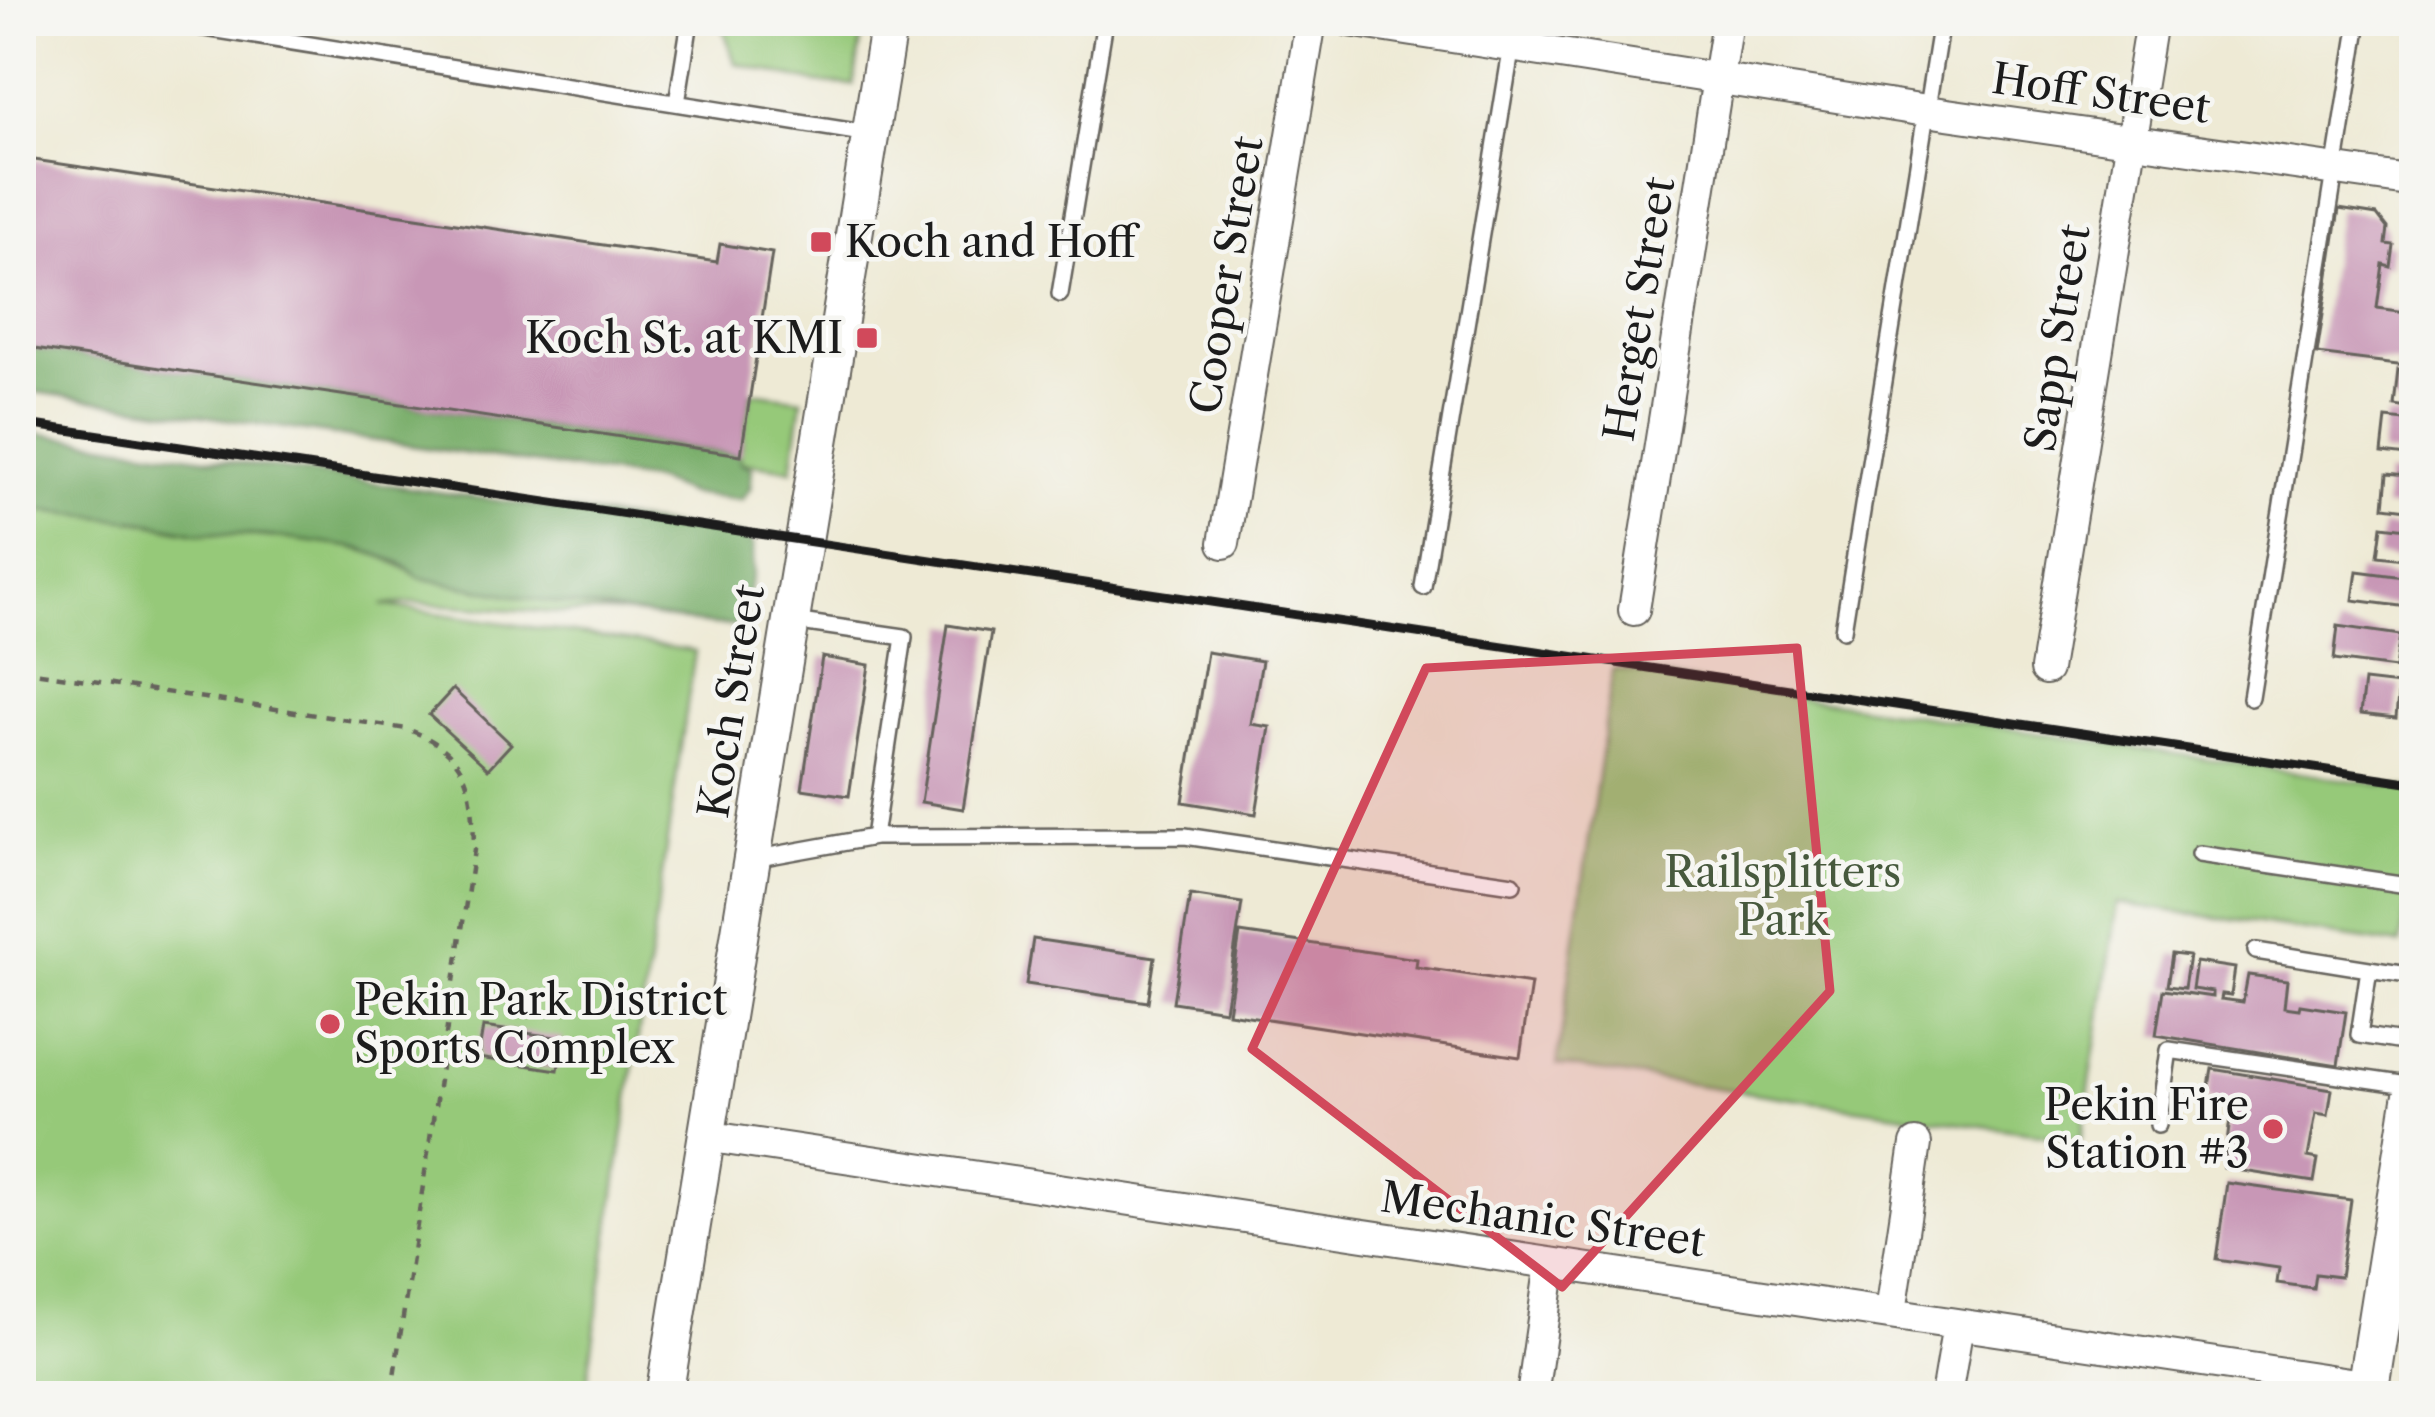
<svg xmlns="http://www.w3.org/2000/svg" width="2435" height="1417" viewBox="0 0 2435 1417" font-family="'Libre Caslon Text',serif">
	<style>
		.green { fill: #96c979; stroke: #59724a; stroke-width: 3 }
		.forest { fill: #78ad69; stroke: #4a6442; stroke-width: 3 }
		.building { fill: #c897b6 }
		.lines { fill: none; stroke-linecap: round; stroke-linejoin: round }
		.service-casing { stroke: #66645d; stroke-width: 20 }
		.minor-casing { stroke: #66645d; stroke-width: 34 }
		.tertiary-casing { stroke: #66645d; stroke-width: 40 }
		.secondary-casing { stroke: #66645d; stroke-width: 46 }
		.path { stroke: #66645d; stroke-width: 4.5; stroke-dasharray: 9 9; stroke-linecap: butt }
		.service { stroke: #fff; stroke-width: 15 }
		.minor { stroke: #fff; stroke-width: 30 }
		.tertiary { stroke: #fff; stroke-width: 36 }
		.secondary { stroke: #fff; stroke-width: 42 }
		.rail { stroke: #1c1c1c; stroke-width: 9 }
		.marked { fill: #d1495b; fill-opacity: 0.2; stroke: #d1495b; stroke-width: 9; stroke-linejoin: round }
		.poi-dot { fill: #d1495b; stroke: #f6f6f2; stroke-width: 4.5 }
		.labels { text-anchor: middle; dominant-baseline: central; stroke-width: 9; stroke-linejoin: round; paint-order: stroke }
		.street-label { font-size: 42px; fill: #1c1c1c; stroke: #f6f6f2 }
		.poi-label { font-size: 42px; fill: #1c1c1c; stroke: #f6f6f2; text-anchor: start }
		.park-label { font-size: 42px; fill: #47593d; stroke: #f6f6f2 }
	</style>
	<rect width="100%" height="100%" fill="#f6f6f2"/>
	<filter id="ink" filterUnits="userSpaceOnUse"><feTurbulence type="fractalNoise" baseFrequency=".00833" numOctaves="2"/><feDisplacementMap in="SourceGraphic" scale="24" xChannelSelector="R" yChannelSelector="G"/><feConvolveMatrix kernelMatrix="1 2 1 2 8 2 1 2 1" color-interpolation-filters="sRGB"/></filter>
	<filter id="wash" filterUnits="userSpaceOnUse"><feTurbulence type="fractalNoise" baseFrequency=".004" numOctaves="4" result="noise"/><feDisplacementMap in="SourceGraphic" scale="48" xChannelSelector="R" yChannelSelector="G"/><feGaussianBlur stdDeviation="2.7" result="paint"/><feColorMatrix in="noise" values="0 0 0 0 0 0 0 0 0 0 0 0 0 0 0 0 0 1.4 0 .05"/><feComposite in="paint" operator="in"/></filter>
	<g filter="url(#wash)">
		<rect width="100%" height="100%" fill="#eeead5"/>
		<path class="green" d="M 721,21 L 864,21 L 854,85 L 816,83 L 735,63 Z
			M 751,392 L 802,399 L 792,469 L 739,462 Z
			M 21,508 C 55,514 89,514 123,519 C 150,523 178,531 205,534 C 277,539 359,533 420,578 L 633,613 L 559,613 L 414,603 L 382,605 L 695,651 L 585,1396 L 21,1396 Z
			M 1613,669 L 2414,790 L 2414,857 L 2400,945 L 2118,903 L 2081,1140 L 1557,1065 Z"/>
		<path class="forest" d="M 21,347 L 740,455 L 740,462 L 752,468 L 750,489 L 741,500 L 689,494 L 657,481 L 21,390 Z
			M 21,431 L 740,536 L 753,544 L 753,573 L 742,625 L 712,625 L 543,601 L 420,578 L 399,562 L 358,548 L 266,536 L 198,533 L 145,522 L 21,508 Z"/>
		<g id="blocks">
			<path class="building" d="M 21,158 L 717,262 L 720,244 L 772,253 L 741,455 L 21,347 Z
				M 2339,209 L 2377,215 L 2387,228 L 2385,244 L 2393,245 L 2390,266 L 2383,264 L 2377,308 L 2414,313 L 2414,366 L 2317,354 Z
				M 2398,369 L 2414,371 L 2414,408 L 2394,405 Z
				M 2386,418 L 2414,421 L 2414,457 L 2382,453 Z
				M 2387,474 L 2414,477 L 2414,511 L 2384,507 Z
				M 2382,526 L 2414,530 L 2412,560 L 2378,556 Z
				M 2357,571 L 2411,578 L 2407,607 L 2353,600 Z
				M 948,625 L 991,632 L 963,809 L 921,802 Z
				M 2338,626 L 2400,635 L 2395,668 L 2334,660 Z
				M 1207,652 L 1262,661 L 1251,724 L 1270,727 L 1256,814 L 1183,802 Z
				M 822,657 L 869,665 L 849,796 L 802,789 Z
				M 2364,681 L 2399,685 L 2396,718 L 2360,714 Z
				M 453,689 L 511,744 L 488,769 L 429,715 Z
				M 1190,895 L 1242,903 L 1225,1010 L 1173,1002 Z
				M 1240,933 L 1417,959 L 1416,967 L 1531,984 L 1520,1057 L 1228,1013 Z
				M 1033,939 L 1155,957 L 1148,1002 L 1026,984 Z
				M 2172,954 L 2189,956 L 2184,988 L 2167,986 Z
				M 2196,962 L 2235,968 L 2231,995 L 2222,994 L 2221,999 L 2243,1002 L 2248,975 L 2287,980 L 2284,1007 L 2299,1009 L 2300,1005 L 2346,1012 L 2338,1065 L 2156,1035 L 2163,990 L 2213,997 L 2213,992 L 2192,989 Z
				M 483,1027 L 563,1038 L 558,1070 L 478,1058 Z
				M 2212,1069 L 2332,1089 L 2328,1115 L 2316,1113 L 2308,1157 L 2318,1159 L 2314,1182 L 2224,1168 L 2232,1102 L 2207,1098 Z
				M 2227,1183 L 2351,1200 L 2340,1277 L 2315,1274 L 2313,1288 L 2277,1283 L 2279,1268 L 2216,1259 Z"/>
		</g>
	</g>
	<g filter="url(#ink)">
		<use href="#blocks" fill-opacity="0" stroke="#66645d" stroke-width="3"/>
		<g class="lines">
			<g class="service-casing">
				<path id="service" d="M 161,21 L 869,134
					M 677,103 L 690,21
					M 1060,294 L 1105,21
					M 1423,587 L 1516,21
					M 793,621 L 904,637 L 874,837
					M 1843,630 L 1941,21
					M 2251,698 L 2359,21
					M 2199,854 L 2414,886
					M 753,859 L 874,837 L 1185,836 L 1513,884
					M 2256,951 L 2369,969
					M 2414,976 L 2369,969 L 2359,1035 L 2414,1044
					M 2158,1125 L 2169,1050 L 2414,1086"/>
			</g>
			<g class="minor-casing">
				<path id="minor" d="M 1349,21 L 1926,111 L 2414,181
					M 1224,543 L 1311,21
					M 1634,610 L 1727,21
					M 2046,669 L 2151,21
					M 705,1136 L 2369,1386
					M 1891,1312 L 1916,1144
					M 1532,1396 L 1551,1263
					M 1946,1396 L 1958,1325"/>
			</g>
			<g class="tertiary-casing">
				<path id="tertiary" d="M 664,1396 L 889,21"/>
			</g>
			<g class="secondary-casing">
				<path id="secondary" d="M 2367,1396 L 2414,1100"/>
			</g>
			<path class="path" d="M 21,670 L 407,729 C 471,753 473,789 474,850 L 391,1396"/>
			<use href="#service" class="service"/>
			<use href="#minor" class="minor"/>
			<use href="#tertiary" class="tertiary"/>
			<use href="#secondary" class="secondary"/>
			<path class="rail" d="M 21,423 L 2414,783"/>
		</g>
	</g>
	<path class="marked" d="M 1797,648 L 1830,991 L 1562,1287 L 1252,1049 L 1426,668 Z"/>
	<g class="poi-dot">
		<rect x="809" y="230" width="24" height="24" rx="6"/>
		<rect x="855" y="326" width="24" height="24" rx="6"/>
		<circle cx="330" cy="1024" r="12"/>
		<circle cx="2273" cy="1129" r="12"/>
	</g>
	<g class="labels">
		<g class="street-label">
			<text transform="translate(2101 93) rotate(8)">Hoff Street</text>
			<text transform="translate(1226 275) rotate(-81)">Cooper Street</text>
			<text transform="translate(1639 309) rotate(-81)">Herget Street</text>
			<text transform="translate(2057 338) rotate(-81)">Sapp Street</text>
			<text transform="translate(731 701) rotate(-81)">Koch Street</text>
			<text transform="translate(1543 1219) rotate(8)">Mechanic Street</text>
		</g>
		<g class="poi-label">
			<text x="845" y="242">Koch and Hoff</text>
			<text x="843" y="338" text-anchor="end">Koch St. at KMI</text>
			<text x="354" y="1000">Pekin Park District<tspan x="354" dy="48">Sports Complex</tspan></text>
			<text x="2249" y="1105" text-anchor="end">Pekin Fire<tspan x="2249" dy="48">Station #3</tspan></text>
		</g>
		<g class="park-label">
			<text x="1783" y="872">Railsplitters<tspan x="1783" dy="48">Park</tspan></text>
		</g>
	</g>
	<rect width="2435" height="1417" fill="none" stroke="#f6f6f2" stroke-width="72"/>
</svg>
